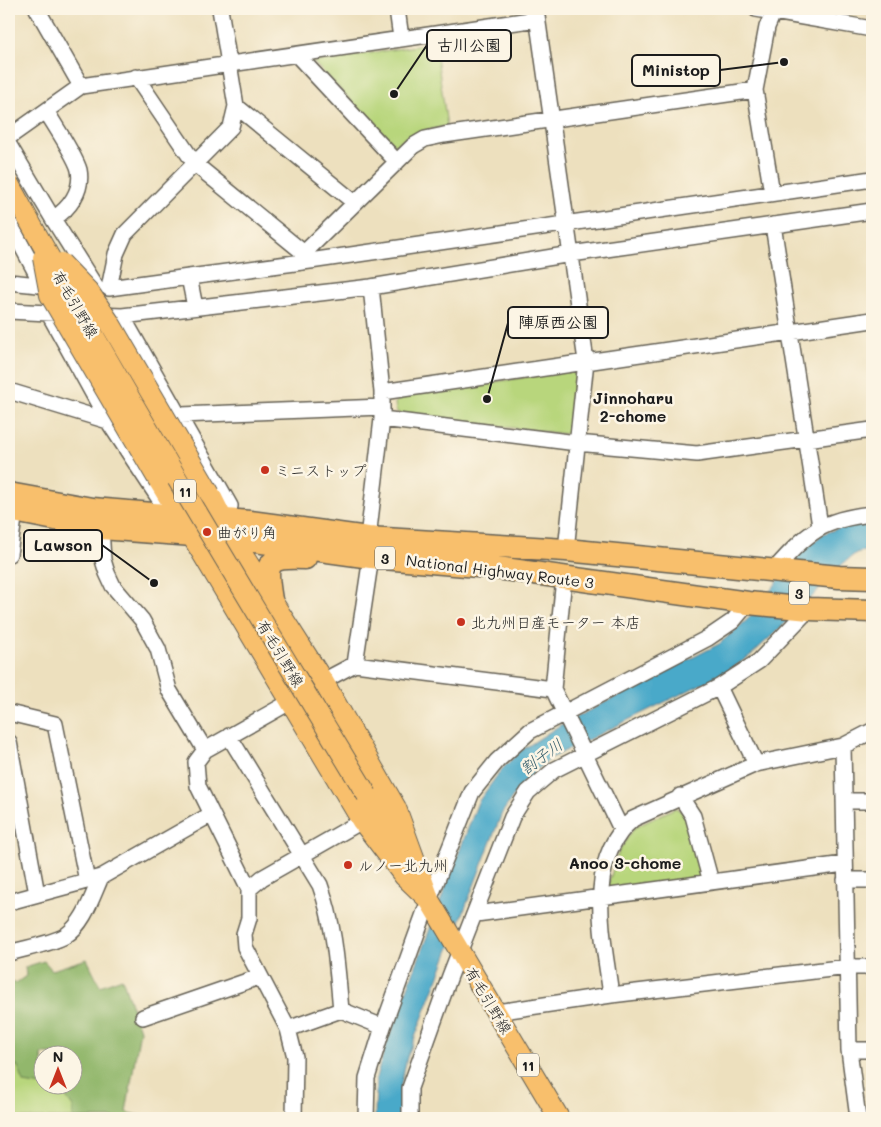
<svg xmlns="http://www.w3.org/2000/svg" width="881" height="1127" viewBox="0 0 881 1127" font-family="Mali,'Klee One',sans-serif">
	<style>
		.green { fill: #b8d67c; stroke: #6a794c }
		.forest { fill: #92b76c; stroke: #576a44; fill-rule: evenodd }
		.water { fill: #4aa9c9; stroke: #336272 }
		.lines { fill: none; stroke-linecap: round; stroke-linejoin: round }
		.minor-casing { stroke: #656155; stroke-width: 18 }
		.major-casing { stroke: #656155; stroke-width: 22 }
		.highway-casing { stroke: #656155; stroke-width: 25 }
		.minor { stroke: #fff; stroke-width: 15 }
		.major { stroke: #f8bf6c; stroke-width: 20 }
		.highway { stroke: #f8bf6c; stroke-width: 22 }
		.major-bridge-casing { stroke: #656155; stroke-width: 22; stroke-linecap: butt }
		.major-bridge { stroke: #f8bf6c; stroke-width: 20 }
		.poi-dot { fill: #c8321e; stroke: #fcf5e5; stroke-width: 2 }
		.labels { text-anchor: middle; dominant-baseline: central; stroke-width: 5; stroke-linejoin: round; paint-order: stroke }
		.shield { fill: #fcf5e5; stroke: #5f5d58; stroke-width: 1 }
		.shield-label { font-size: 14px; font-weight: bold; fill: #1c1c1c }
		.street-label { font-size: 15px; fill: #1c1c1c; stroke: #fcf5e5 }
		.poi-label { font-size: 15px; fill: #1c1c1c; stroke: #fcf5e5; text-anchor: start }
		.neighbourhood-label { font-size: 16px; font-weight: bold; fill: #1c1c1c; stroke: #fcf5e5 }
		.water-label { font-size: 16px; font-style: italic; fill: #315b6a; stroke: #fcf5e5 }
		.leader { fill: none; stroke: #1c1c1c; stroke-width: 2 }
		.callout-dot { fill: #1c1c1c; stroke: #fcf5e5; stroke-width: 2 }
		.callout { fill: #fcf5e5; stroke: #1c1c1c; stroke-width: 2 }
		.callout-label { font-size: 16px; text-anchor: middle; font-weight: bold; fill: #1c1c1c }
	</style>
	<rect width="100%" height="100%" fill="#fcf5e5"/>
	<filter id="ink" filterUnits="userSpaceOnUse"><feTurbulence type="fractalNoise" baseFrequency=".02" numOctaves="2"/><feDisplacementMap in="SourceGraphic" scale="10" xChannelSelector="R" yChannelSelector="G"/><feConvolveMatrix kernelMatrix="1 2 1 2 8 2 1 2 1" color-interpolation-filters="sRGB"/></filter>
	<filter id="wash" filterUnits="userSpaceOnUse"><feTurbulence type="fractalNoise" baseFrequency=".0096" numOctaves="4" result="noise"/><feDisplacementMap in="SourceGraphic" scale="20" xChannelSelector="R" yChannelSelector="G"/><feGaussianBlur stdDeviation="1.12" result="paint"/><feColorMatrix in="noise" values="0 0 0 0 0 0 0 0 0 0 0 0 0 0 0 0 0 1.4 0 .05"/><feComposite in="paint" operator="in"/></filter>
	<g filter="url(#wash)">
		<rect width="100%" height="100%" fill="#ede0be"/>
		<path class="green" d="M 435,43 L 447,126 L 428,130 L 398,148 L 313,62 Z
			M 573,370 L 578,374 L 573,431 L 566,434 L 400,415 L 396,410 L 395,403 L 402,396 Z
			M 675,808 C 694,814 700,854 705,872 L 700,877 L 612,889 L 608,885 L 619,851 L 634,828 Z
			M 9,1043 L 42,1054 L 42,1084 L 72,1085 L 85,1107 L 151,1118 L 9,1118 Z"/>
		<path class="forest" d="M 87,959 L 100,986 L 122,978 L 140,1030 L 126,1112 L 151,1118 L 73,1118 L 73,1107 L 60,1089 L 24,1083 L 18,1066 L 9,1065 L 9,982 L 16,983 L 26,976 L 25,967 L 44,961 L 52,970 ZM 42,1054 L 72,1054 L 72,1084 L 42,1084 Z"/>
		<path class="water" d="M 872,524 L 872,549 L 856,553 L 839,567 L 802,608 L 751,655 L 730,670 L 551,758 L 524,781 L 502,813 L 407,1058 L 401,1084 L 400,1118 L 375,1118 L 376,1078 L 385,1047 L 478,802 L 501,770 L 519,752 L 557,727 L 719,644 L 748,619 L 800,553 L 823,534 L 847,525 Z"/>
	</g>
	<g filter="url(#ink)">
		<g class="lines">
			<g class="minor-casing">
				<path id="minor" d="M 37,9 L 81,86
					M 397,9 L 401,38
					M 536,9 L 586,361 L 566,550
					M 756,9 L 872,29
					M 297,55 L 397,162
					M 136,77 L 195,164 L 304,253
					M 236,106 L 355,203
					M 9,137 L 81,86 L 537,19
					M 9,145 L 53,219 C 69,209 83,191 79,170 C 77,160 53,122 46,111
					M 772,193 L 755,90 L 767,27 L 773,13
					M 53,219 L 97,289
					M 9,222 L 43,286
					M 773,225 L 820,526
					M 310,261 L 872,179
					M 189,277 L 109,288 L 116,254 L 125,234 L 231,127 L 236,106 L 220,9
					M 9,282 L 58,287
					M 195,307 L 189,277 L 310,261 L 304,253 L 413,146 L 425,139 L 444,135 L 755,90
					M 9,311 L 68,314
					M 49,314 L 108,421 L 162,503
					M 96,315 L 122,316 L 371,287 L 571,254 L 872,211
					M 122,316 L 230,506 L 222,519
					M 9,391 L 108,421 L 131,418
					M 382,392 L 872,320
					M 156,416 L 382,407
					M 382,419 L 577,443 L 697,454 L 872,430
					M 101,528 L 103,560 L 107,573 L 113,586 L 142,620 L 158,649 L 169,690 L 205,750
					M 368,538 L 382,419 L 382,392 L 371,287
					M 9,554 L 15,511
					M 774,570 C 807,533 822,519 872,514
					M 564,578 L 553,689 L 621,829
					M 355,664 L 371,557
					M 323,681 L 355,664 L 553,689
					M 719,687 L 756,764
					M 290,702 L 205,750 L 196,762 L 198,786 L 249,889 L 249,918 L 244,934 L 245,947 L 288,1029 L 295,1057 L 294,1118
					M 9,713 L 55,724 L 87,881
					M 229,736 L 320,885 C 335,926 337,968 341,1010
					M 9,742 L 37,894
					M 843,746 L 849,1050 L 858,1118
					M 680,796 L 693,816 L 711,882
					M 844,801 L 872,801
					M 845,880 L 872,880
					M 249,889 L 262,878 L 362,821
					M 9,902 L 101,877 L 210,815
					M 476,914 L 844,864
					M 9,953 C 25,948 51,944 65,936 C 84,924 92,897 101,877
					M 611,995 C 604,939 583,861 633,819 L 756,764 L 843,746 L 872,731
					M 497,1012 L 611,995 L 848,967 L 872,967
					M 143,1017 L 259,977
					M 288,1029 L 341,1010 L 383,1027
					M 849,1050 L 872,1050
					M 366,1118 L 367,1078 L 383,1027 L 429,900 L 472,792 L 497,761 L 530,731 L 708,638 L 733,621 L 748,603
					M 410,1118 L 410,1088 L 450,976 L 512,817 L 528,792 L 554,770 L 719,687 L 759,661 L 809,609"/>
			</g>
			<g class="major-casing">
				<path id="major" d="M 159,481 L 362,821 L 404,876 L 429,900
					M 210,494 L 232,538 L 323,681 L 396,808 L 428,896
					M 367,795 L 403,857
					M 422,888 L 559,1118"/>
			</g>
			<g class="highway-casing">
				<path id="highway" d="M 9,494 L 92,509 L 250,522 L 368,538 L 566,550 L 839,577 L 872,578
					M 9,510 L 101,528 L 232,538 L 371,557 L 490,567 L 748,603 L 809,609 L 872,611
					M 271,600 C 265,563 265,556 305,558"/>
			</g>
			<use href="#minor" class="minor"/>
			<use href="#major" class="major"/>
			<use href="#highway" class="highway"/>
			<g class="major-bridge-casing">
				<path id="major-bridge" d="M 9,184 C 122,391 245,593 367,795
					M 43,258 L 50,295 L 159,481
					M 61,263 L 89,292 L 110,323 L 210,494"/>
			</g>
			<use href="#major-bridge" class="major-bridge"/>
		</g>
	</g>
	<g class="poi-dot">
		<circle cx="265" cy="470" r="5"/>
		<circle cx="207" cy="532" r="5"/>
		<circle cx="461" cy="622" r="5"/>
		<circle cx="348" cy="865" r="5"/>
	</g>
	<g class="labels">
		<g class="shield">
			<rect x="174" y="479.5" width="22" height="23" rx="4"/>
			<rect x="375" y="546.5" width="20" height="23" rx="4"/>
			<rect x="789" y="581.5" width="20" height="23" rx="4"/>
			<rect x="517" y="1053.5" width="22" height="23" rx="4"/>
		</g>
		<g class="shield-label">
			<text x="185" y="491">11</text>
			<text x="385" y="558">3</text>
			<text x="799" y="593">3</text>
			<text x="528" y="1065">11</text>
		</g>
		<g class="street-label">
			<text transform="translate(76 304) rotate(60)">有毛引野線</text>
			<text transform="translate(500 571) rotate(7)">National Highway Route 3</text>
			<text transform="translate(281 653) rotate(59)">有毛引野線</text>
			<text transform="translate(489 1000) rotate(59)">有毛引野線</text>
		</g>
		<g class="poi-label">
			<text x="275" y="470">ミニストップ</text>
			<text x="217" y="532">曲がり角</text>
			<text x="471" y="622">北九州日産モーター 本店</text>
			<text x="358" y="865">ルノー北九州</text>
		</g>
		<g class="neighbourhood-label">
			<text x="633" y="397">Jinnoharu<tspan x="633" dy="18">2-chome</tspan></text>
			<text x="625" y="862">Anoo 3-chome</text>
		</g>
		<g class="water-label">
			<text transform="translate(541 756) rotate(-36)">割子川</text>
		</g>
	</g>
	<path class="leader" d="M394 94L427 45M784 62L720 70M487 399L508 323M154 583L102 545"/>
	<g class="callout-dot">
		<circle cx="394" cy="94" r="5"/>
		<circle cx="784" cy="62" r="5"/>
		<circle cx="487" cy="399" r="5"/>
		<circle cx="154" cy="583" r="5"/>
	</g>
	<g class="callout">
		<rect x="427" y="30" width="84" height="31" rx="5"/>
		<rect x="632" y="55" width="88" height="31" rx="5"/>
		<rect x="508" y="307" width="100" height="31" rx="5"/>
		<rect x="24" y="530" width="78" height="31" rx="5"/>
	</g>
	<g class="callout-label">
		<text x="469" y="51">古川公園</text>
		<text x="676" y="76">Ministop</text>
		<text x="558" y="328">陣原西公園</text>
		<text x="63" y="551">Lawson</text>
	</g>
	<rect width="881" height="1127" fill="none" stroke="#fcf5e5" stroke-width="30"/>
	<g transform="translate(58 1070)"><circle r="24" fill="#fcf5e5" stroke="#a29e95"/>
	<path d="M0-4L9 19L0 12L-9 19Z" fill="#c8321e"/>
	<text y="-8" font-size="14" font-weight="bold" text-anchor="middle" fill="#1c1c1c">N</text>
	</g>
</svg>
